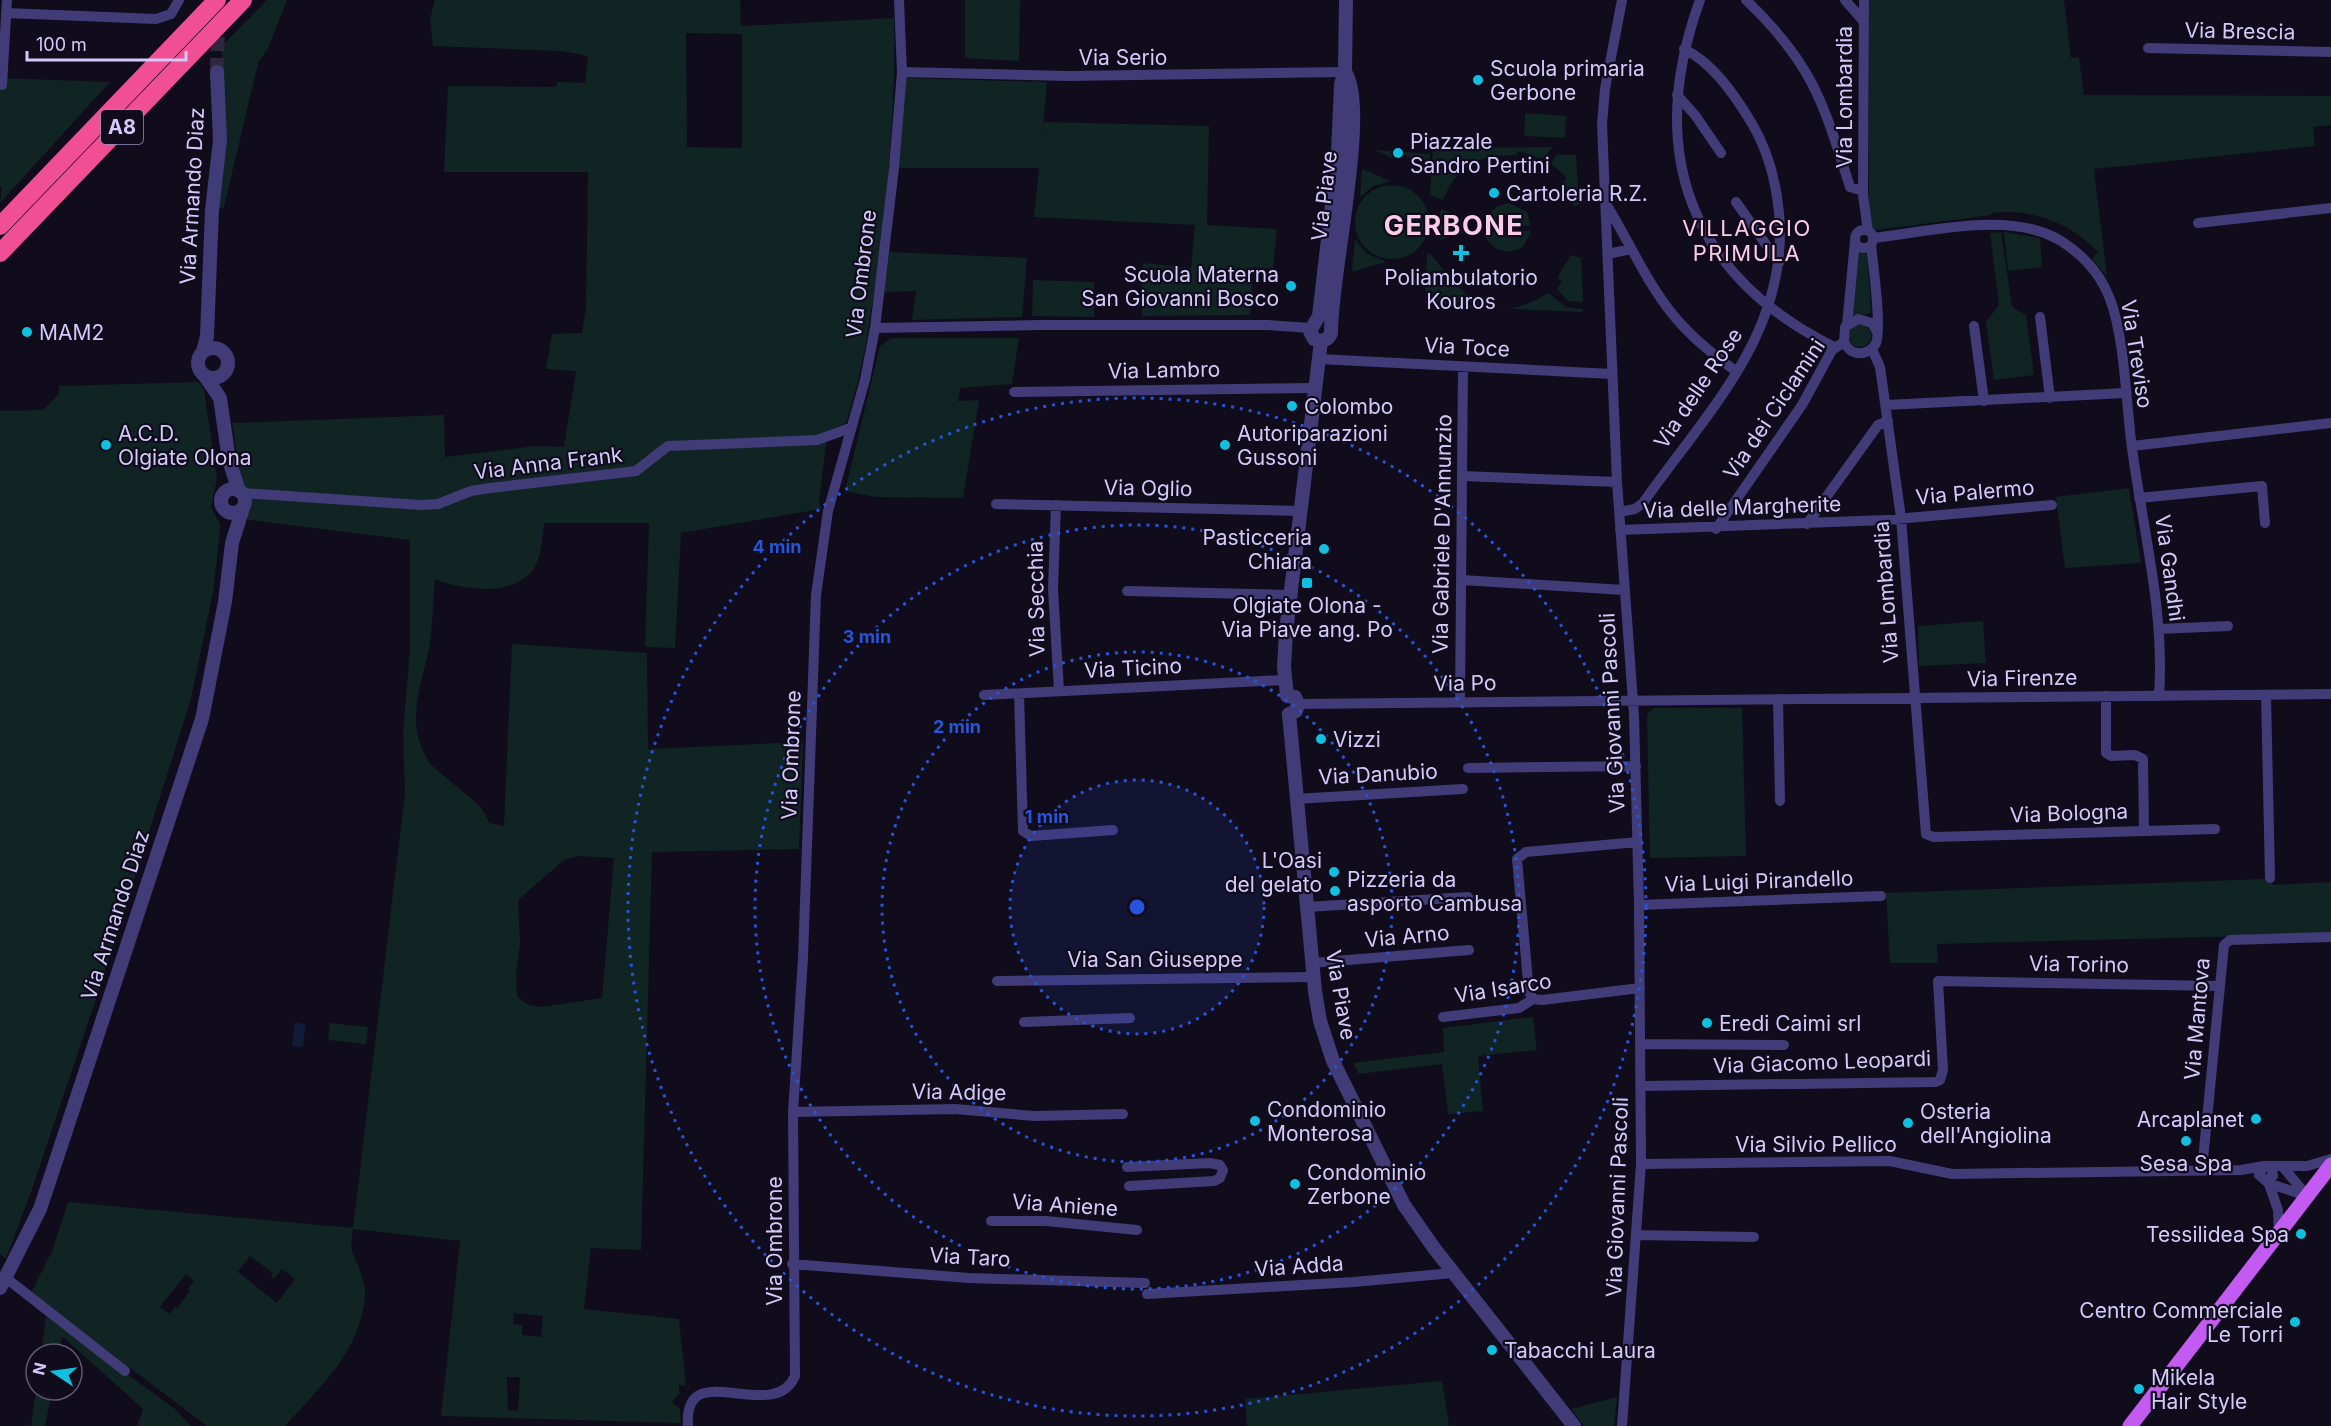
<svg xmlns="http://www.w3.org/2000/svg" width="2331" height="1426" viewBox="0 0 2331 1426" font-family="Inter,sans-serif">
	<style>
		.green { fill: #102424; fill-rule: evenodd }
		.water { fill: #0e1b39 }
		.lines { fill: none; stroke-linecap: round; stroke-linejoin: round }
		.tertiary-tunnel { stroke: #2d283d; stroke-width: 14; stroke-dasharray: 14 7; stroke-linecap: butt }
		.minor { stroke: #413b77; stroke-width: 10 }
		.tertiary { stroke: #413b77; stroke-width: 14 }
		.primary { stroke: #c35af2; stroke-width: 15 }
		.motorway { stroke: #f14f93; stroke-width: 18 }
		.ring { fill: none; stroke: #2654da; stroke-width: 3; stroke-dasharray: 3 6 }
		.poi-dot { fill: #11bfe0; stroke: #100c1b; stroke-width: 2 }
		.labels { text-anchor: middle; dominant-baseline: central; stroke-width: 4.5; stroke-linejoin: round; paint-order: stroke }
		.shield { fill: #100c1b; stroke: #9891b8; stroke-width: 1.5 }
		.shield-label { font-size: 20px; font-weight: bold; fill: #d3cafb }
		.street-label { font-size: 21px; fill: #d3cafb; stroke: #100c1b }
		.poi-label { font-size: 21px; fill: #d3cafb; stroke: #100c1b; text-anchor: start }
		.neighbourhood-label { font-size: 22px; letter-spacing: 1.5px; fill: #fbcce7; stroke: #100c1b }
		.district-label { font-size: 27px; font-weight: bold; letter-spacing: 1.5px; fill: #fbcce7; stroke: #100c1b }
		.centre { fill: #2654da; stroke: #100c1b; stroke-width: 3 }
		.ring-label { font-size: 18px; text-anchor: middle; font-weight: bold; fill: #2654da; stroke: #100c1b; stroke-width: 4.5; stroke-linejoin: round; paint-order: stroke }
	</style>
	<rect width="100%" height="100%" fill="#100c1b"/>
	<path class="green" d="M 267,0 L 287,0 L 268,48 L 258,63 L 224,207 L 214,211 L 222,46 Z
		M 435,0 L 740,0 L 741,26 L 894,18 C 896,99 889,177 879,257 C 871,314 864,369 846,423 L 828,431 L 819,501 L 821,509 L 681,533 L 675,648 L 645,647 L 649,523 L 544,523 C 542,537 542,555 534,568 C 515,598 463,590 435,579 C 433,602 433,626 429,649 C 420,690 404,725 431,765 L 480,806 L 490,823 L 504,826 L 512,644 L 647,653 L 648,749 L 803,742 L 799,849 L 652,852 L 641,1250 L 591,1248 L 584,1309 L 679,1319 L 686,1386 L 679,1385 L 679,1394 L 672,1402 L 680,1409 L 681,1423 L 441,1416 L 460,1241 L 353,1229 C 353,1235 350,1245 352,1251 C 357,1266 366,1279 365,1295 C 361,1351 320,1387 285,1426 L 207,1426 L 31,1293 L 52,1251 L 68,1202 L 353,1228 L 405,793 L 403,733 L 410,650 L 410,540 L 243,519 C 255,507 255,496 242,485 L 232,423 L 444,415 L 445,457 L 536,446 L 564,447 L 576,371 L 546,369 L 552,334 L 582,333 L 586,307 L 588,172 L 444,172 L 448,86 L 555,87 L 558,82 L 585,83 L 588,56 L 562,51 L 433,46 L 430,19 ZM 686,33 L 742,34 L 742,148 L 687,147 ZM 577,856 L 614,858 L 602,998 L 541,1007 L 526,1004 L 517,996 L 516,975 L 520,944 L 518,900 L 564,860 ZM 250,1256 L 273,1273 L 271,1277 L 274,1279 L 282,1269 L 295,1279 L 277,1303 L 238,1272 ZM 186,1274 L 194,1281 L 188,1289 L 190,1291 L 177,1308 L 175,1307 L 169,1314 L 160,1307 ZM 514,1313 L 543,1316 L 541,1337 L 522,1335 L 522,1325 L 513,1324 ZM 507,1377 L 520,1377 L 518,1411 L 508,1410 Z
		M 965,0 L 1020,0 L 1019,61 L 965,58 Z
		M 1869,0 L 2064,0 L 2071,58 L 2079,57 L 2084,95 L 2331,96 L 2331,125 L 2313,127 L 2315,146 L 2094,169 L 2107,277 L 2092,259 L 2098,252 C 2071,223 2031,208 1992,213 L 1991,215 L 1876,230 L 1872,227 L 1869,207 Z
		M 0,78 L 110,82 L 0,203 L 2,187 L 0,187 Z
		M 906,78 L 1047,82 L 1042,139 L 1044,122 L 1209,126 L 1207,225 L 1277,229 L 1273,269 L 1253,267 L 1250,315 L 1142,316 L 1143,263 L 1191,268 L 1195,225 L 1034,217 L 1039,168 L 899,168 Z
		M 1525,113 L 1566,116 L 1565,138 L 1524,136 Z
		M 1553,147 L 1542,159 L 1519,151 L 1516,155 C 1479,155 1458,164 1443,200 L 1430,195 L 1433,148 Z
		M 1375,150 L 1430,154 L 1430,165 L 1397,153 L 1394,159 Z
		M 1557,155 L 1576,155 L 1579,205 L 1574,206 L 1562,183 L 1567,178 L 1551,163 Z
		M 1362,169 L 1391,181 L 1373,186 L 1360,197 Z
		M1355 222a37 37 0 1 1 74 0a37 37 0 1 1-74 0Z
		M 1509,203 L 1527,212 L 1531,226 L 1516,225 L 1508,218 L 1500,224 L 1486,218 L 1497,206 Z
		M 1441,209 L 1466,219 L 1466,232 L 1440,240 L 1438,221 Z
		M 1500,230 L 1509,236 L 1516,230 L 1531,231 L 1523,247 C 1508,256 1492,251 1485,235 Z
		M 2001,232 L 2012,307 L 2026,315 L 2034,375 L 1994,380 L 1986,322 L 1999,305 L 1990,233 Z
		M 2004,232 L 2040,238 L 2042,267 L 2008,271 Z
		M 1355,239 L 1366,253 L 1386,262 L 1352,272 Z
		M 889,252 L 1027,258 L 1022,317 L 912,320 L 916,291 L 883,292 Z
		M 1858,252 L 1867,253 L 1871,311 L 1869,314 L 1852,315 Z
		M 1430,253 C 1465,298 1491,329 1548,293 L 1566,307 L 1583,309 L 1583,312 L 1425,305 L 1427,254 Z
		M 1571,255 L 1581,258 L 1583,302 L 1568,301 L 1557,289 L 1562,282 L 1557,278 Z
		M 1033,280 L 1094,282 L 1094,317 L 1032,316 Z
		M1849 336a11 11 0 1 1 22 0a11 11 0 1 1-22 0Z
		M 897,338 L 1019,338 L 1012,384 L 960,388 L 958,401 L 979,400 L 963,498 L 875,497 L 845,491 L 880,346 L 890,339 Z
		M 198,382 L 204,389 L 217,478 L 211,507 L 220,524 L 219,539 L 213,592 L 191,699 L 97,996 L 32,1189 L 6,1259 L 0,1254 L 0,411 L 43,410 L 59,394 L 59,386 Z
		M 2129,488 L 2141,563 L 2065,568 L 2056,497 Z
		M 1983,621 L 1986,663 L 1919,666 L 1918,626 Z
		M 1653,708 L 1742,708 L 1746,856 L 1650,858 L 1647,715 Z
		M 2264,879 L 2274,885 L 2331,882 L 2331,934 L 1937,944 L 1938,963 L 1890,963 L 1886,893 Z
		M 1533,1017 L 1537,1050 L 1478,1056 L 1483,1111 L 1448,1114 L 1442,1064 L 1359,1074 L 1353,1063 L 1444,1052 L 1443,1028 Z
		M 330,1023 L 368,1027 L 366,1044 L 328,1040 Z
		M 46,1316 L 174,1408 L 191,1426 L 137,1426 L 143,1409 L 62,1336 L 59,1354 L 41,1354 Z
		M 1442,1381 L 1449,1426 L 1247,1426 L 1245,1399 Z
		M 36,1390 L 52,1390 L 45,1426 L 31,1426 Z
		M 1617,1397 L 1614,1426 L 1584,1426 L 1571,1409 Z"/>
	<path class="water" d="M 295,1022 L 306,1024 L 303,1047 L 292,1046 Z"/>
	<g class="lines">
		<path class="tertiary-tunnel" d="M 217,72 L 218,23"/>
		<path class="minor" d="M 1700,0 C 1645,151 1689,275 1834,347
			M 1746,0 C 1813,64 1823,102 1850,187 L 1863,191
			M 1845,0 L 1864,22
			M 1864,0 L 1863,195 L 1868,231
			M 6,13 L 156,19 L 171,14 L 179,0
			M 2148,48 L 2331,52
			M 902,72 L 1068,76 L 1345,72
			M 2,85 L 7,0
			M 1677,95 L 1695,115 L 1721,153
			M 1736,202 L 1779,263
			M 1606,204 C 1629,241 1646,282 1674,316 C 1692,338 1714,355 1737,372
			M 2198,223 L 2331,208
			M1855 239a9 9 0 1 1 18 0a9 9 0 1 1-18 0Z
			M 1873,238 C 1929,232 2011,210 2061,241 C 2083,255 2101,275 2110,299 C 2125,338 2126,405 2132,448 C 2143,531 2165,612 2159,696
			M 1871,245 C 1873,264 1882,328 1876,343 C 1873,350 1865,354 1857,353 C 1850,352 1847,347 1844,342 L 1845,327 L 1858,319 L 1872,323 L 1877,332
			M 1608,254 L 1631,249
			M 2040,317 L 2050,398
			M 1847,325 L 1855,241
			M 1974,326 L 1984,401
			M 875,328 L 1040,325 L 1268,325 L 1311,328
			M 1872,349 L 1880,367 L 1901,518 L 1926,834 L 1934,837 L 2215,829
			M 1319,359 L 1612,374
			M 1014,392 L 1315,388
			M 1886,405 L 2125,393
			M 2132,446 L 2331,423
			M 1462,476 L 1617,482
			M 242,493 L 421,505 L 438,504 L 471,491 L 490,488 L 636,471 L 668,446 L 817,440 L 850,428
			M 2139,498 L 2262,486 L 2265,523
			M 996,504 L 1300,511
			M 1056,505 L 1053,589 L 1059,691
			M 1619,512 L 1635,509 L 1643,503 C 1706,413 1790,332 1779,213 C 1776,181 1768,150 1751,122 C 1735,95 1713,63 1684,49
			M 1807,524 L 1878,425 L 1888,421
			M 1716,529 L 1802,405 L 1832,350 L 1844,342
			M 1620,530 L 1885,520 L 2052,505
			M 1462,580 L 1624,590
			M 1127,591 L 1290,595
			M 2159,629 L 2228,626
			M 1019,694 L 1023,831 L 1031,836 L 1113,830
			M 984,695 L 1284,680
			M 2266,695 L 2270,878
			M 2106,696 L 2106,753 L 2111,756 L 2135,755 L 2143,759 L 2144,830
			M 1778,699 L 1780,801
			M 1460,702 L 1463,367
			M 1298,704 L 2331,694
			M 1468,768 L 1636,766
			M 1295,799 L 1463,789
			M 1639,905 L 1881,896
			M 1307,907 L 1468,897
			M 1312,963 L 1469,950
			M 997,981 L 1314,977
			M 1533,999 L 1529,992 L 1517,859 L 1526,852 L 1638,842
			M 1443,1017 L 1519,1008 L 1533,999 L 1542,1000 L 1640,988
			M 1024,1022 L 1130,1018
			M 1641,1044 L 1784,1045
			M 1642,1086 L 1935,1082 L 1940,1080 L 1943,1070 L 1938,981 L 2219,986
			M 793,1112 L 955,1109 L 1034,1116 L 1123,1114
			M 1641,1164 L 1890,1161 L 1952,1174 L 2241,1170 L 2264,1166
			M 1127,1167 L 1210,1163 L 1220,1165 L 1223,1170 L 1220,1178 L 1214,1181 L 1129,1186
			M 2271,1167 L 2273,1176 L 2266,1181 L 2259,1175 L 2264,1166 L 2307,1166 L 2331,1159
			M 2283,1167 L 2307,1196
			M 2202,1170 L 2224,945 L 2230,940 L 2331,937
			M 2268,1183 L 2307,1196
			M 2269,1184 L 2278,1210 L 2279,1233
			M 991,1221 L 1046,1221 L 1137,1230
			M 1637,1235 L 1754,1237
			M 792,1264 L 969,1278 L 1145,1283
			M 6,1278 L 125,1371
			M 1147,1294 L 1354,1282 L 1453,1273
			M 688,1426 C 683,1354 774,1426 795,1376 L 793,1112 L 803,958 L 816,595 L 828,511 L 865,380 L 875,328 L 894,168 L 902,72 L 899,0
			M 1622,1426 L 1641,1164 L 1639,905 L 1634,715 L 1617,482 L 1602,124 L 1605,89 L 1622,0"/>
		<path class="tertiary" d="M 1345,72 C 1370,108 1330,279 1331,333 C 1328,341 1321,342 1314,339 L 1310,331 L 1319,316 L 1338,153 L 1341,84 L 1345,72 L 1346,0
			M198 363a15 15 0 1 1 30 0a15 15 0 1 1-30 0Z
			M 203,352 L 207,336 L 212,210 L 220,140 L 217,72
			M 205,376 L 220,398 L 229,460 L 239,491
			M221 501a12 12 0 1 1 24 0a12 12 0 1 1-24 0Z
			M 1287,696 L 1284,667 L 1286,632 L 1321,341
			M 1287,696 L 1295,697 L 1298,704 L 1296,711 L 1289,714
			M 1289,714 L 1315,991 L 1320,1021 L 1333,1061 L 1404,1205 L 1434,1248 L 1574,1426
			M 0,1288 L 40,1209 L 202,719 L 225,602 L 232,543 L 243,508"/>
		<path class="primary" d="M 2130,1426 L 2331,1165"/>
		<path class="motorway" d="M 0,226 L 217,0
			M 0,253 L 243,0"/>
	</g>
	<circle cx="1137" cy="907" r="127" fill="#2654da" fill-opacity=".12"/>
	<g class="ring">
		<circle cx="1137" cy="907" r="127"/>
		<circle cx="1137" cy="907" r="255"/>
		<circle cx="1137" cy="907" r="382"/>
		<circle cx="1137" cy="907" r="509"/>
	</g>
	<g class="poi-dot">
		<circle cx="1478" cy="80" r="6"/>
		<circle cx="1398" cy="153" r="6"/>
		<circle cx="1494" cy="193" r="6"/>
		<path d="M1458 244h6v6h6v6h-6v6h-6v-6h-6v-6h6z"/>
		<circle cx="1291" cy="286" r="6"/>
		<circle cx="27" cy="332" r="6"/>
		<circle cx="1292" cy="406" r="6"/>
		<circle cx="106" cy="445" r="6"/>
		<circle cx="1225" cy="445" r="6"/>
		<circle cx="1324" cy="549" r="6"/>
		<rect x="1301" y="577" width="12" height="12" rx="3"/>
		<circle cx="1321" cy="739" r="6"/>
		<circle cx="1334" cy="872" r="6"/>
		<circle cx="1335" cy="891" r="6"/>
		<circle cx="1707" cy="1023" r="6"/>
		<circle cx="2256" cy="1119" r="6"/>
		<circle cx="1255" cy="1121" r="6"/>
		<circle cx="1908" cy="1123" r="6"/>
		<circle cx="2186" cy="1141" r="6"/>
		<circle cx="1295" cy="1184" r="6"/>
		<circle cx="2301" cy="1234" r="6"/>
		<circle cx="2295" cy="1322" r="6"/>
		<circle cx="1492" cy="1350" r="6"/>
		<circle cx="2139" cy="1389" r="6"/>
	</g>
	<g class="labels">
		<rect class="shield" x="101" y="110" width="42" height="34" rx="4.5"/>
		<g class="shield-label">
			<text x="122" y="127">A8</text>
		</g>
		<g class="street-label">
			<text transform="translate(2240 31) rotate(1)">Via Brescia</text>
			<text x="1123" y="57">Via Serio</text>
			<text transform="translate(1844 97) rotate(-90)">Via Lombardia</text>
			<text transform="translate(192 196) rotate(-87)">Via Armando Diaz</text>
			<text transform="translate(1324 196) rotate(-83)">Via Piave</text>
			<text transform="translate(861 274) rotate(-83)">Via Ombrone</text>
			<text transform="translate(1467 347) rotate(3)">Via Toce</text>
			<text transform="translate(2137 354) rotate(81)">Via Treviso</text>
			<text transform="translate(1164 370) rotate(-1)">Via Lambro</text>
			<text transform="translate(1698 388) rotate(-56)">Via delle Rose</text>
			<text transform="translate(1774 409) rotate(-56)">Via dei Ciclamini</text>
			<text transform="translate(548 463) rotate(-7)">Via Anna Frank</text>
			<text transform="translate(1148 488) rotate(1)">Via Oglio</text>
			<text transform="translate(1975 492) rotate(-5)">Via Palermo</text>
			<text transform="translate(1742 507) rotate(-2)">Via delle Margherite</text>
			<text transform="translate(1442 534) rotate(-89)">Via Gabriele D'Annunzio</text>
			<text transform="translate(2170 568) rotate(82)">Via Gandhi</text>
			<text transform="translate(1886 592) rotate(-94)">Via Lombardia</text>
			<text transform="translate(1036 599) rotate(-91)">Via Secchia</text>
			<text transform="translate(1133 668) rotate(-3)">Via Ticino</text>
			<text transform="translate(2022 678) rotate(-1)">Via Firenze</text>
			<text transform="translate(1465 683) rotate(-1)">Via Po</text>
			<text transform="translate(1612 713) rotate(-93)">Via Giovanni Pascoli</text>
			<text transform="translate(791 755) rotate(-88)">Via Ombrone</text>
			<text transform="translate(1378 774) rotate(-3)">Via Danubio</text>
			<text transform="translate(2069 813) rotate(-2)">Via Bologna</text>
			<text transform="translate(1759 881) rotate(-2)">Via Luigi Pirandello</text>
			<text transform="translate(115 915) rotate(-72)">Via Armando Diaz</text>
			<text transform="translate(1407 936) rotate(-5)">Via Arno</text>
			<text x="1155" y="959">Via San Giuseppe</text>
			<text transform="translate(2079 964) rotate(1)">Via Torino</text>
			<text transform="translate(1503 988) rotate(-9)">Via Isarco</text>
			<text transform="translate(1341 995) rotate(80)">Via Piave</text>
			<text transform="translate(2197 1019) rotate(-85)">Via Mantova</text>
			<text transform="translate(1822 1062) rotate(-2)">Via Giacomo Leopardi</text>
			<text transform="translate(959 1092) rotate(1)">Via Adige</text>
			<text x="1816" y="1144">Via Silvio Pellico</text>
			<text transform="translate(1617 1197) rotate(-88)">Via Giovanni Pascoli</text>
			<text transform="translate(1065 1205) rotate(4)">Via Aniene</text>
			<text transform="translate(774 1241) rotate(-90)">Via Ombrone</text>
			<text transform="translate(970 1257) rotate(3)">Via Taro</text>
			<text transform="translate(1299 1266) rotate(-4)">Via Adda</text>
		</g>
		<g class="poi-label">
			<text x="1490" y="68">Scuola primaria<tspan x="1490" dy="24">Gerbone</tspan></text>
			<text x="1410" y="141">Piazzale<tspan x="1410" dy="24">Sandro Pertini</tspan></text>
			<text x="1506" y="193">Cartoleria R.Z.</text>
			<text x="1279" y="274" text-anchor="end">Scuola Materna<tspan x="1279" dy="24">San Giovanni Bosco</tspan></text>
			<text x="1461" y="277" text-anchor="middle">Poliambulatorio<tspan x="1461" dy="24">Kouros</tspan></text>
			<text x="39" y="332">MAM2</text>
			<text x="1304" y="406">Colombo</text>
			<text x="118" y="433">A.C.D.<tspan x="118" dy="24">Olgiate Olona</tspan></text>
			<text x="1237" y="433">Autoriparazioni<tspan x="1237" dy="24">Gussoni</tspan></text>
			<text x="1312" y="537" text-anchor="end">Pasticceria<tspan x="1312" dy="24">Chiara</tspan></text>
			<text x="1307" y="605" text-anchor="middle">Olgiate Olona -<tspan x="1307" dy="24">Via Piave ang. Po</tspan></text>
			<text x="1333" y="739">Vizzi</text>
			<text x="1322" y="860" text-anchor="end">L'Oasi<tspan x="1322" dy="24">del gelato</tspan></text>
			<text x="1347" y="879">Pizzeria da<tspan x="1347" dy="24">asporto Cambusa</tspan></text>
			<text x="1719" y="1023">Eredi Caimi srl</text>
			<text x="1267" y="1109">Condominio<tspan x="1267" dy="24">Monterosa</tspan></text>
			<text x="1920" y="1111">Osteria<tspan x="1920" dy="24">dell'Angiolina</tspan></text>
			<text x="2244" y="1119" text-anchor="end">Arcaplanet</text>
			<text x="2186" y="1163" text-anchor="middle">Sesa Spa</text>
			<text x="1307" y="1172">Condominio<tspan x="1307" dy="24">Zerbone</tspan></text>
			<text x="2289" y="1234" text-anchor="end">Tessilidea Spa</text>
			<text x="2283" y="1310" text-anchor="end">Centro Commerciale<tspan x="2283" dy="24">Le Torri</tspan></text>
			<text x="1504" y="1350">Tabacchi Laura</text>
			<text x="2151" y="1377">Mikela<tspan x="2151" dy="24">Hair Style</tspan></text>
		</g>
		<g class="neighbourhood-label">
			<text x="1747" y="228">VILLAGGIO<tspan x="1747" dy="25">PRIMULA</tspan></text>
		</g>
		<g class="district-label">
			<text x="1454" y="225">GERBONE</text>
		</g>
	</g>
	<circle cx="1137" cy="907" r="9" class="centre"/>
	<g class="ring-label">
		<text x="777" y="553">4 min</text>
		<text x="867" y="643">3 min</text>
		<text x="957" y="733">2 min</text>
		<text x="1047" y="823">1 min</text>
	</g>
	<g transform="translate(54 1372) rotate(283)"><circle r="28" fill="#100c1b" stroke="#5e5875" stroke-width="1.5"/>
	<path d="M0-4.5L10 22L0 15L-10 22Z" fill="#11bfe0"/>
	<text y="-9" font-size="16" font-weight="bold" text-anchor="middle" fill="#d3cafb">N</text>
	</g>
	<path d="M27 51v9h159v-9" fill="none" stroke="#d3cafb" stroke-width="3"/>
	<text x="36" y="51" font-size="18" fill="#d3cafb" stroke="#100c1b" stroke-width="4.5" paint-order="stroke">100 m</text>
</svg>
